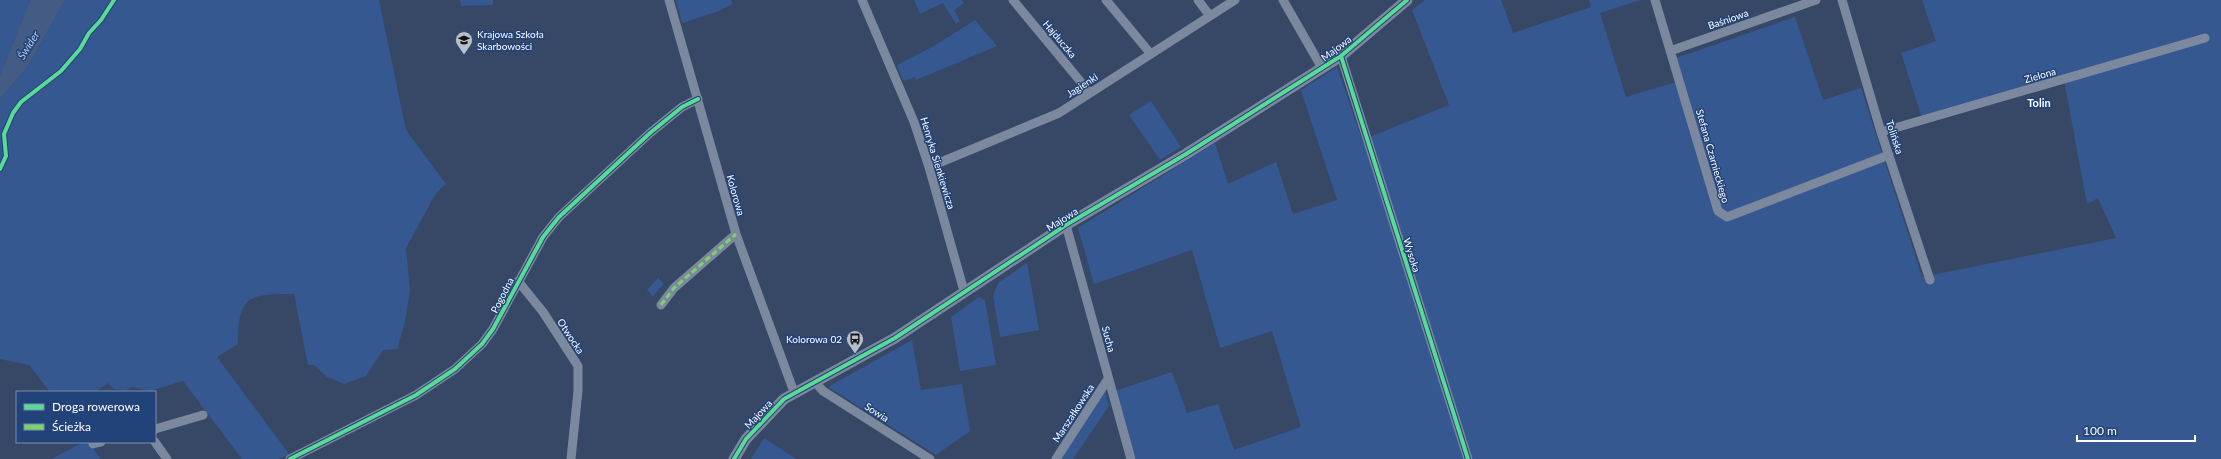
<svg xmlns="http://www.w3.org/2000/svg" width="2221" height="459" viewBox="0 0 2221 459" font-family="Lato,sans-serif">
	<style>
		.green { fill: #355891 }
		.water { fill: #445b83 }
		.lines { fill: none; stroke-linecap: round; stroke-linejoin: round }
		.minor { stroke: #7b889d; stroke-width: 9 }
		.tertiary { stroke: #7b889d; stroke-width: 11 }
		.quiet { stroke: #7cd36c; stroke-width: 3; stroke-dasharray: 6 3; stroke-linecap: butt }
		.cycleway-casing { stroke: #22437a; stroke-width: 6 }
		.cycleway { stroke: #5adb95; stroke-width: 4 }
		.labels { text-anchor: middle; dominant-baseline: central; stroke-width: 3; stroke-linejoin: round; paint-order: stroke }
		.street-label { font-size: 10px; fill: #fff; stroke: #22437a }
		.poi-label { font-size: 10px; fill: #fff; stroke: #22437a; text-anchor: start }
		.water-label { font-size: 11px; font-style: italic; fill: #b0c8ed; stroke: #22437a }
		.neighbourhood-label { font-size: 11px; font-weight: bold; fill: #fff; stroke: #22437a }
	</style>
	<rect width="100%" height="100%" fill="#364866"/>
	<path class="green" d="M 0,0 L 30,0 L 0,75 Z
		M 65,0 L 379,0 L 406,130 L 446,184 L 436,193 L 406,248 L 410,290 L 405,322 L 397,349 L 383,350 L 366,376 L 344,384 L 327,377 L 314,365 L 308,365 L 294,294 C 249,294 238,295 238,344 L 217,357 L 289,454 L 279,459 L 242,459 L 183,381 L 150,391 L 132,387 L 126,390 L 114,389 L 108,383 L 95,392 L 50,392 L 29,365 L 0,359 L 0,99 L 28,66 Z
		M 460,0 L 493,0 L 493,5 L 461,6 Z
		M 676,0 L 731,0 L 732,4 L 719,11 L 682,23 Z
		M 914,0 L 962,0 L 964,3 L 954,10 L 960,21 L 956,24 L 943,3 L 920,14 Z
		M 1425,0 L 1501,0 L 1513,33 L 1591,7 L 1589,0 L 1640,0 L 1600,13 L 1626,97 L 1683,80 L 1676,58 L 1795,17 L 1823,100 L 1861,88 L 1922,277 L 2116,238 L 2098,198 L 2087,204 L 2063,75 L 1922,118 L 1901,53 L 1936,41 L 1922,0 L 2221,0 L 2221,459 L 1136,459 L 1115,391 L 1172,372 L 1187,413 L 1218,404 L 1234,450 L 1301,427 L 1272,331 L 1220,348 L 1192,250 L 1094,284 L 1078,228 L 1215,143 L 1228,184 L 1276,162 L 1293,214 L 1337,200 L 1301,90 L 1337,67 L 1362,140 L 1449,105 L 1412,10 Z
		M 975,20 L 997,46 L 916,80 L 915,77 L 903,81 L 897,65 L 934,46 Z
		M 1151,101 L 1181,147 L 1160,160 L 1129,115 Z
		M 1027,263 L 1039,330 L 1000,337 L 993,296 L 998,283 Z
		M 658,278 L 664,284 L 653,296 L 647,290 Z
		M 979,297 L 985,300 L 996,365 L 960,371 L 951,317 Z
		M 912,340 L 921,390 L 962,384 L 970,431 L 936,455 L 828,387 Z
		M 1105,390 L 1109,406 L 1073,459 L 1060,459 Z
		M 764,438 L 796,459 L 751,459 Z
		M 83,442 L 88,442 L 101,459 L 52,459 Z"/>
	<path class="water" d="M 30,0 L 65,0 L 28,66 L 0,99 L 0,75 Z"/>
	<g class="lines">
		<path class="minor" d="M 669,0 L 736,234 L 794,392
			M 862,0 L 914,122 L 929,167 L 964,291
			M 1013,0 L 1090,93
			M 1106,0 L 1150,53
			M 1198,0 L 1210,16
			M 1283,0 L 1322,68
			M 1655,0 L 1718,211 L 1727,217 L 1889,155
			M 1842,0 L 1881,132 L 1930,280
			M 1670,51 L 1816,0
			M 1341,56 L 1468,459
			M 1881,132 L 2205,38
			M 929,167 L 1059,113 L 1235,0
			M 1066,225 L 1131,459
			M 518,281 L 543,312 L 578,366 L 578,391 L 571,459
			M 661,305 L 674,288 L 736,234
			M 815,382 L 823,391 L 930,459
			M 155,429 L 203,415
			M 155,442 L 167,459
			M 93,444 L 101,442
			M 290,459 L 416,395 L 455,369 L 482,344 L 493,329 L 543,237 L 559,217 L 650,133 L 682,107 L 698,99
			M 1056,459 L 1108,379"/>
		<path class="tertiary" d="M 734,459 L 746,439 L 784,399 L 895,338 L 1066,225 L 1186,154 L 1322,68 L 1341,56 L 1407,0"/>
		<path class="quiet" d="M 661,305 L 674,288 L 736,234"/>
		<g class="cycleway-casing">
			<path id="cycleway" d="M 1341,56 L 1468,459
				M 0,169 L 6,156 L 4,134 L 13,113 L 21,102 L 61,71 L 80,49 L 89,33 L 101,20 L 114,0
				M 290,459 L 416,395 L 455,369 L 482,344 L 493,329 L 543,237 L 559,217 L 650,133 L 682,107 L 698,99
				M 734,459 L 746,439 L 784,399 L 895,338 L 1066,225 L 1186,154 L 1322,68 L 1341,56 L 1407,0"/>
		</g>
		<use href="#cycleway" class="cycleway"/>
	</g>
	<defs>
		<g id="university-pin" transform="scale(0.9)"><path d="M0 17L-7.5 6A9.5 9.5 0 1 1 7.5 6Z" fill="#b9bfc9" stroke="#22437a"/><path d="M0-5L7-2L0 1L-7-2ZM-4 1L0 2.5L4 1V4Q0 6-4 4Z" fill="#111"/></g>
		<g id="bus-pin" transform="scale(0.9)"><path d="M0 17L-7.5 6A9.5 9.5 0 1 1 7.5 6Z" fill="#b9bfc9" stroke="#22437a"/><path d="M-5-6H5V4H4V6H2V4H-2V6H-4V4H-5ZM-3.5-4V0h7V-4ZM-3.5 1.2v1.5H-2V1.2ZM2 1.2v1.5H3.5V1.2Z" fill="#111"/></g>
	</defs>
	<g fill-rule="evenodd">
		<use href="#university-pin" x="464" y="40"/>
		<use href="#bus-pin" x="855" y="339"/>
	</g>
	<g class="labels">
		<g class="street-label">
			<text transform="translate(1728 19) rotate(-19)">Baśniowa</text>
			<text transform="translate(1060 39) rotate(50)">Hajduczka</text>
			<text transform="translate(1336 48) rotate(-37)">Majowa</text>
			<text transform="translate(2040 75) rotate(-16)">Zielona</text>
			<text transform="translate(1082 85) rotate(-33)">Jagienki</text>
			<text transform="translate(1895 137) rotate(72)">Tolińska</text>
			<text transform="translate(1713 156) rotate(74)">Stefana Czarnieckiego</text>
			<text transform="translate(938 163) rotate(73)">Henryka Sienkiewicza</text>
			<text transform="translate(736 195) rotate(74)">Kolorowa</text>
			<text transform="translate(1062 219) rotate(-32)">Majowa</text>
			<text transform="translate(1412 255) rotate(73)">Wysoka</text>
			<text transform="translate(502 295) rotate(-63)">Pogodna</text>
			<text transform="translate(571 336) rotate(57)">Otwocka</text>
			<text transform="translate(1109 339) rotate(75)">Sucha</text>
			<text transform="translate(877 412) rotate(33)">Sowia</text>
			<text transform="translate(1073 413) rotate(-57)">Marszałkowska</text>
			<text transform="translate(758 414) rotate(-47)">Majowa</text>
		</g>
		<g class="poi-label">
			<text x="477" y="34">Krajowa Szkoła<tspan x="477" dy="12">Skarbowości</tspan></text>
			<text x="842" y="339" text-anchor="end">Kolorowa 02</text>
		</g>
		<g class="water-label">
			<text transform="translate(28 45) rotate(-58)">Świder</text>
		</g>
		<g class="neighbourhood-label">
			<text x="2039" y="102">Tolin</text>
		</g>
	</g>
	<rect x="16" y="391" width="140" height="52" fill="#22437a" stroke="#7a8eaf"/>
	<rect x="24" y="404" width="20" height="6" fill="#5adb95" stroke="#7a8eaf"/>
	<text x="52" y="411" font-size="12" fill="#ffffff">Droga rowerowa</text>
	<rect x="24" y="424" width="20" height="6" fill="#7cd36c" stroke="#7a8eaf"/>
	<text x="52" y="431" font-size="12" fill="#ffffff">Ścieżka</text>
	<path d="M2077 435v6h118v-6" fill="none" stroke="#ffffff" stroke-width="2"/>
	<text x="2083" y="435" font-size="12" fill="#ffffff" stroke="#22437a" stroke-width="3" paint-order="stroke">100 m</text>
</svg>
